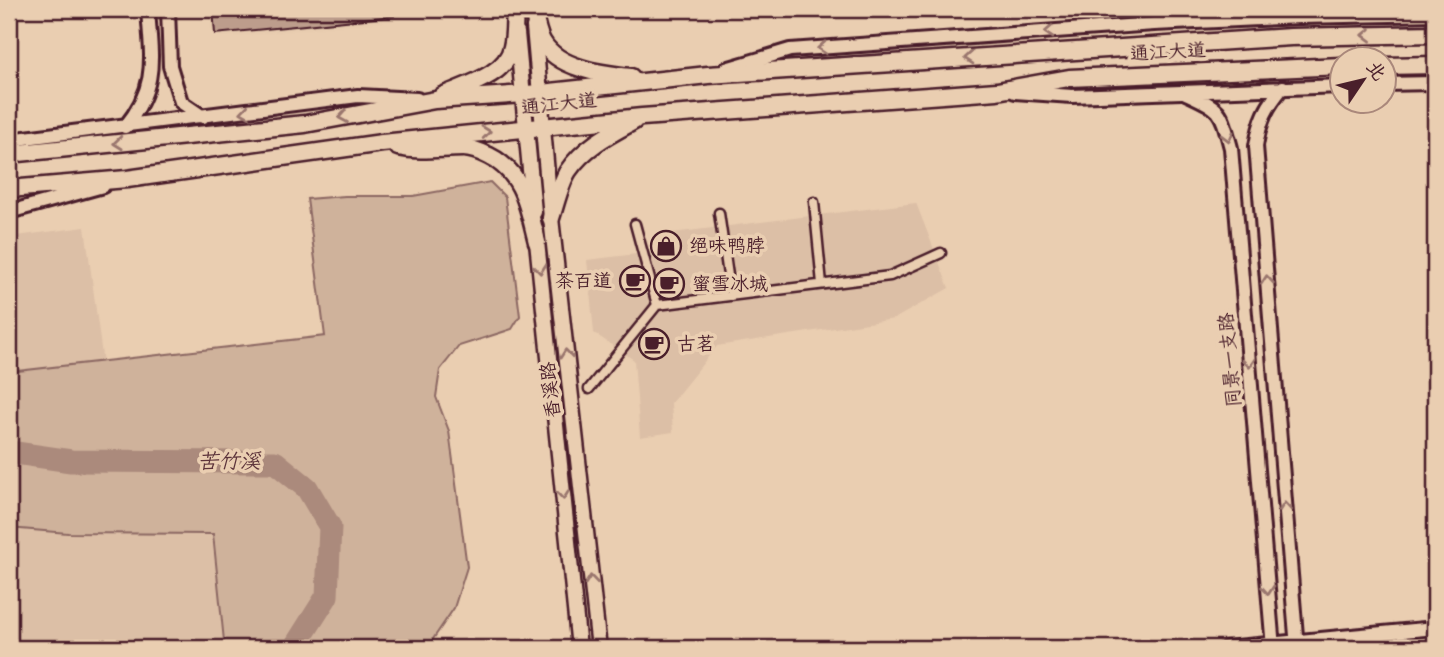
<svg xmlns="http://www.w3.org/2000/svg" width="1444" height="657" viewBox="0 0 1444 657" font-family="'Balsamiq Sans','LXGW WenKai TC',sans-serif">
	<style>
		.built { fill: #dcbfa6 }
		.green { fill: #cfb29b; stroke: #8c6863; stroke-width: 2 }
		.lines { fill: none; stroke-linecap: round; stroke-linejoin: round }
		.river { stroke: #ab8a7c; stroke-width: 23 }
		.building { fill: #bd9d8c; stroke: #4a1f2b; stroke-width: 2; filter: url(#shadow) }
		.pedestrian-casing { stroke: #4a1f2b; stroke-width: 13 }
		.tertiary-casing { stroke: #4a1f2b; stroke-width: 18 }
		.secondary-casing { stroke: #4a1f2b; stroke-width: 19 }
		.primary-casing { stroke: #4a1f2b; stroke-width: 21 }
		.pedestrian { stroke: #eaceb1; stroke-width: 8 }
		.tertiary { stroke: #eaceb1; stroke-width: 12 }
		.secondary { stroke: #eaceb1; stroke-width: 14 }
		.primary { stroke: #eaceb1; stroke-width: 16 }
		.oneway { stroke: #9a766e }
		.labels { text-anchor: middle; dominant-baseline: central; stroke-width: 7; stroke-linejoin: round; paint-order: stroke }
		.street-label { font-size: 19px; fill: #4a1f2b; stroke: #eaceb1 }
		.poi-label { font-size: 19px; fill: #4a1f2b; stroke: #eaceb1; text-anchor: start }
		.water-label { font-size: 21px; font-style: italic; fill: #5d343b; stroke: #eaceb1 }
	</style>
	<defs>
		<filter id="shadow"><feDropShadow dx="4.5" dy="-4.5" stdDeviation="3.5" flood-color="#0004"/></filter>
	</defs>
	<rect width="100%" height="100%" fill="#eaceb1"/>
	<filter id="ink" filterUnits="userSpaceOnUse"><feTurbulence type="fractalNoise" baseFrequency=".0143" numOctaves="2"/><feDisplacementMap in="SourceGraphic" scale="14" xChannelSelector="R" yChannelSelector="G"/><feConvolveMatrix kernelMatrix="1 2 1 2 8 2 1 2 1" color-interpolation-filters="sRGB"/></filter>
	<g filter="url(#ink)">
		<path class="built" d="M 916,203 L 949,288 L 894,319 L 717,346 L 671,403 L 673,432 L 640,437 L 634,360 L 594,333 L 587,260 L 653,252 L 656,235 Z
			M 85,227 L 103,363 L 9,372 L 9,237 Z
			M 9,528 L 68,533 L 213,533 L 224,641 L 213,648 L 9,648 Z"/>
		<path class="green" d="M 490,182 L 505,197 L 520,316 L 512,329 L 459,346 L 440,370 L 436,397 L 449,431 L 467,567 L 454,608 L 427,648 L 213,648 L 224,641 L 213,534 L 68,533 L 9,528 L 9,372 L 325,336 L 307,199 L 345,196 L 413,196 Z"/>
		<g class="lines">
			<path class="river" d="M 9,452 L 71,461 L 275,462 L 307,488 L 330,527 L 327,596 L 294,648"/>
		</g>
		<path class="building" d="M 213,9 L 394,9 L 394,16 L 215,34 Z"/>
		<g class="lines">
			<g class="pedestrian-casing">
				<path id="pedestrian" d="M 814,202 L 822,284
					M 719,213 L 731,296
					M 635,224 L 657,305
					M 589,389 L 657,305 L 890,276 L 941,253"/>
			</g>
			<g class="tertiary-casing">
				<path id="tertiary" d="M 168,9 L 170,66 L 181,102 L 203,117
					M 1155,23 L 1179,9
					M 726,69 L 790,50 L 1154,24 L 1300,17 L 1435,14
					M 1384,84 L 1435,83
					M 1283,87 C 1266,107 1260,120 1256,146 L 1297,648
					M 1015,92 L 1072,96 L 1342,86
					M 1184,92 C 1222,110 1220,107 1231,148 L 1273,648
					M 125,127 C 159,85 151,58 148,9
					M 9,140 L 358,96 L 417,99
					M 9,212 L 103,186
					M 1226,648 L 1435,628
					M 1427,648 L 1435,648"/>
			</g>
			<g class="secondary-casing">
				<path id="secondary" d="M 534,27 L 551,218 L 599,648
					M 517,33 L 534,212
					M 536,232 L 579,648"/>
			</g>
			<g class="primary-casing">
				<path id="primary" d="M 533,9 C 535,19 537,32 542,41 C 558,69 602,74 631,77
					M 1384,66 L 1435,65
					M 442,96 C 464,86 507,75 512,47 C 515,35 514,21 515,9
					M 398,147 C 420,152 441,148 463,148 C 472,148 481,152 489,156 C 524,173 528,207 537,242
					M 9,154 L 305,124 L 435,100 L 541,93 L 708,75 L 1291,37 L 1435,34
					M 9,189 L 127,179 L 382,143 L 642,117 L 997,91 L 1069,78 L 1342,66
					M 551,218 C 556,203 560,184 568,171 C 584,147 610,134 634,121"/>
			</g>
			<use href="#pedestrian" class="pedestrian"/>
			<use href="#tertiary" class="tertiary"/>
			<use href="#secondary" class="secondary"/>
			<use href="#primary" class="primary"/>
		</g>
		<defs><path id="oneway-chevron" d="M-2-3.5L2.5 0L-2 3.5" fill="none" stroke-width="1.6" stroke-linecap="round" stroke-linejoin="round" transform="scale(1.75)"/></defs>
		<g class="oneway">
			<use href="#oneway-chevron" transform="translate(1049 32) rotate(176)"/>
			<use href="#oneway-chevron" transform="translate(1367 35) rotate(179)"/>
			<use href="#oneway-chevron" transform="translate(822 48) rotate(176)"/>
			<use href="#oneway-chevron" transform="translate(969 58) rotate(176)"/>
			<use href="#oneway-chevron" transform="translate(245 112) rotate(172)"/>
			<use href="#oneway-chevron" transform="translate(343 117) rotate(170)"/>
			<use href="#oneway-chevron" transform="translate(486 132) rotate(-6)"/>
			<use href="#oneway-chevron" transform="translate(1228 137) rotate(75)"/>
			<use href="#oneway-chevron" transform="translate(118 143) rotate(174)"/>
			<use href="#oneway-chevron" transform="translate(540 269) rotate(84)"/>
			<use href="#oneway-chevron" transform="translate(1267 280) rotate(-95)"/>
			<use href="#oneway-chevron" transform="translate(566 354) rotate(-96)"/>
			<use href="#oneway-chevron" transform="translate(1249 363) rotate(85)"/>
			<use href="#oneway-chevron" transform="translate(563 495) rotate(84)"/>
			<use href="#oneway-chevron" transform="translate(1285 507) rotate(-95)"/>
			<use href="#oneway-chevron" transform="translate(591 580) rotate(-96)"/>
			<use href="#oneway-chevron" transform="translate(1268 590) rotate(85)"/>
		</g>
	</g>
	<defs>
		<g id="shop-ring" transform="scale(1.575)"><circle r="9.5" fill="#eaceb1" stroke="#4a1f2b" stroke-width="1.5"/><path d="M-5-2.5h2.3a2.7 3.5 0 0 1 5.4 0H5L5.5 6h-11ZM-1.5-2.5h3a1.5 2.3 0 0 0-3 0Z" fill="#4a1f2b"/></g>
		<g id="cafe-ring" transform="scale(1.575)"><circle r="9.5" fill="#eaceb1" stroke="#4a1f2b" stroke-width="1.5"/><path d="M-5.5-4.5H6V0H3Q3 3.5 0 3.5H-2.5Q-5.5 3.5-5.5 0ZM3-3.2v2h1.7v-2ZM-6 4.5H4V6H-6Z" fill="#4a1f2b"/></g>
	</defs>
	<g fill-rule="evenodd">
		<use href="#shop-ring" x="666" y="246"/>
		<use href="#cafe-ring" x="635" y="281"/>
		<use href="#cafe-ring" x="669" y="284"/>
		<use href="#cafe-ring" x="654" y="344"/>
	</g>
	<g class="labels">
		<g class="street-label">
			<text transform="translate(1168 52) rotate(-3)">通江大道</text>
			<text transform="translate(559 104) rotate(-6)">通江大道</text>
			<text transform="translate(1230 360) rotate(-95)">同景一支路</text>
			<text transform="translate(551 390) rotate(-96)">香溪路</text>
		</g>
		<g class="poi-label">
			<text x="689" y="246">绝味鸭脖</text>
			<text x="612" y="281" text-anchor="end">茶百道</text>
			<text x="692" y="284">蜜雪冰城</text>
			<text x="677" y="344">古茗</text>
		</g>
		<g class="water-label">
			<text x="229" y="461">苦竹溪</text>
		</g>
	</g>
	<rect width="1444" height="657" fill="none" stroke="#eaceb1" stroke-width="35"/>
	<rect x="18" y="18" width="1409" height="622" fill="none" stroke="#4a1f2b" stroke-width="2.5" filter="url(#ink)"/>
	<g transform="translate(1363 80) rotate(55)"><circle r="33" fill="#eaceb1" stroke="#aa887b" stroke-width="2"/>
	<path d="M0-5L12 26L0 18L-12 26Z" fill="#4a1f2b"/>
	<text y="-10" font-size="19" font-weight="bold" text-anchor="middle" fill="#4a1f2b">北</text>
	</g>
</svg>
